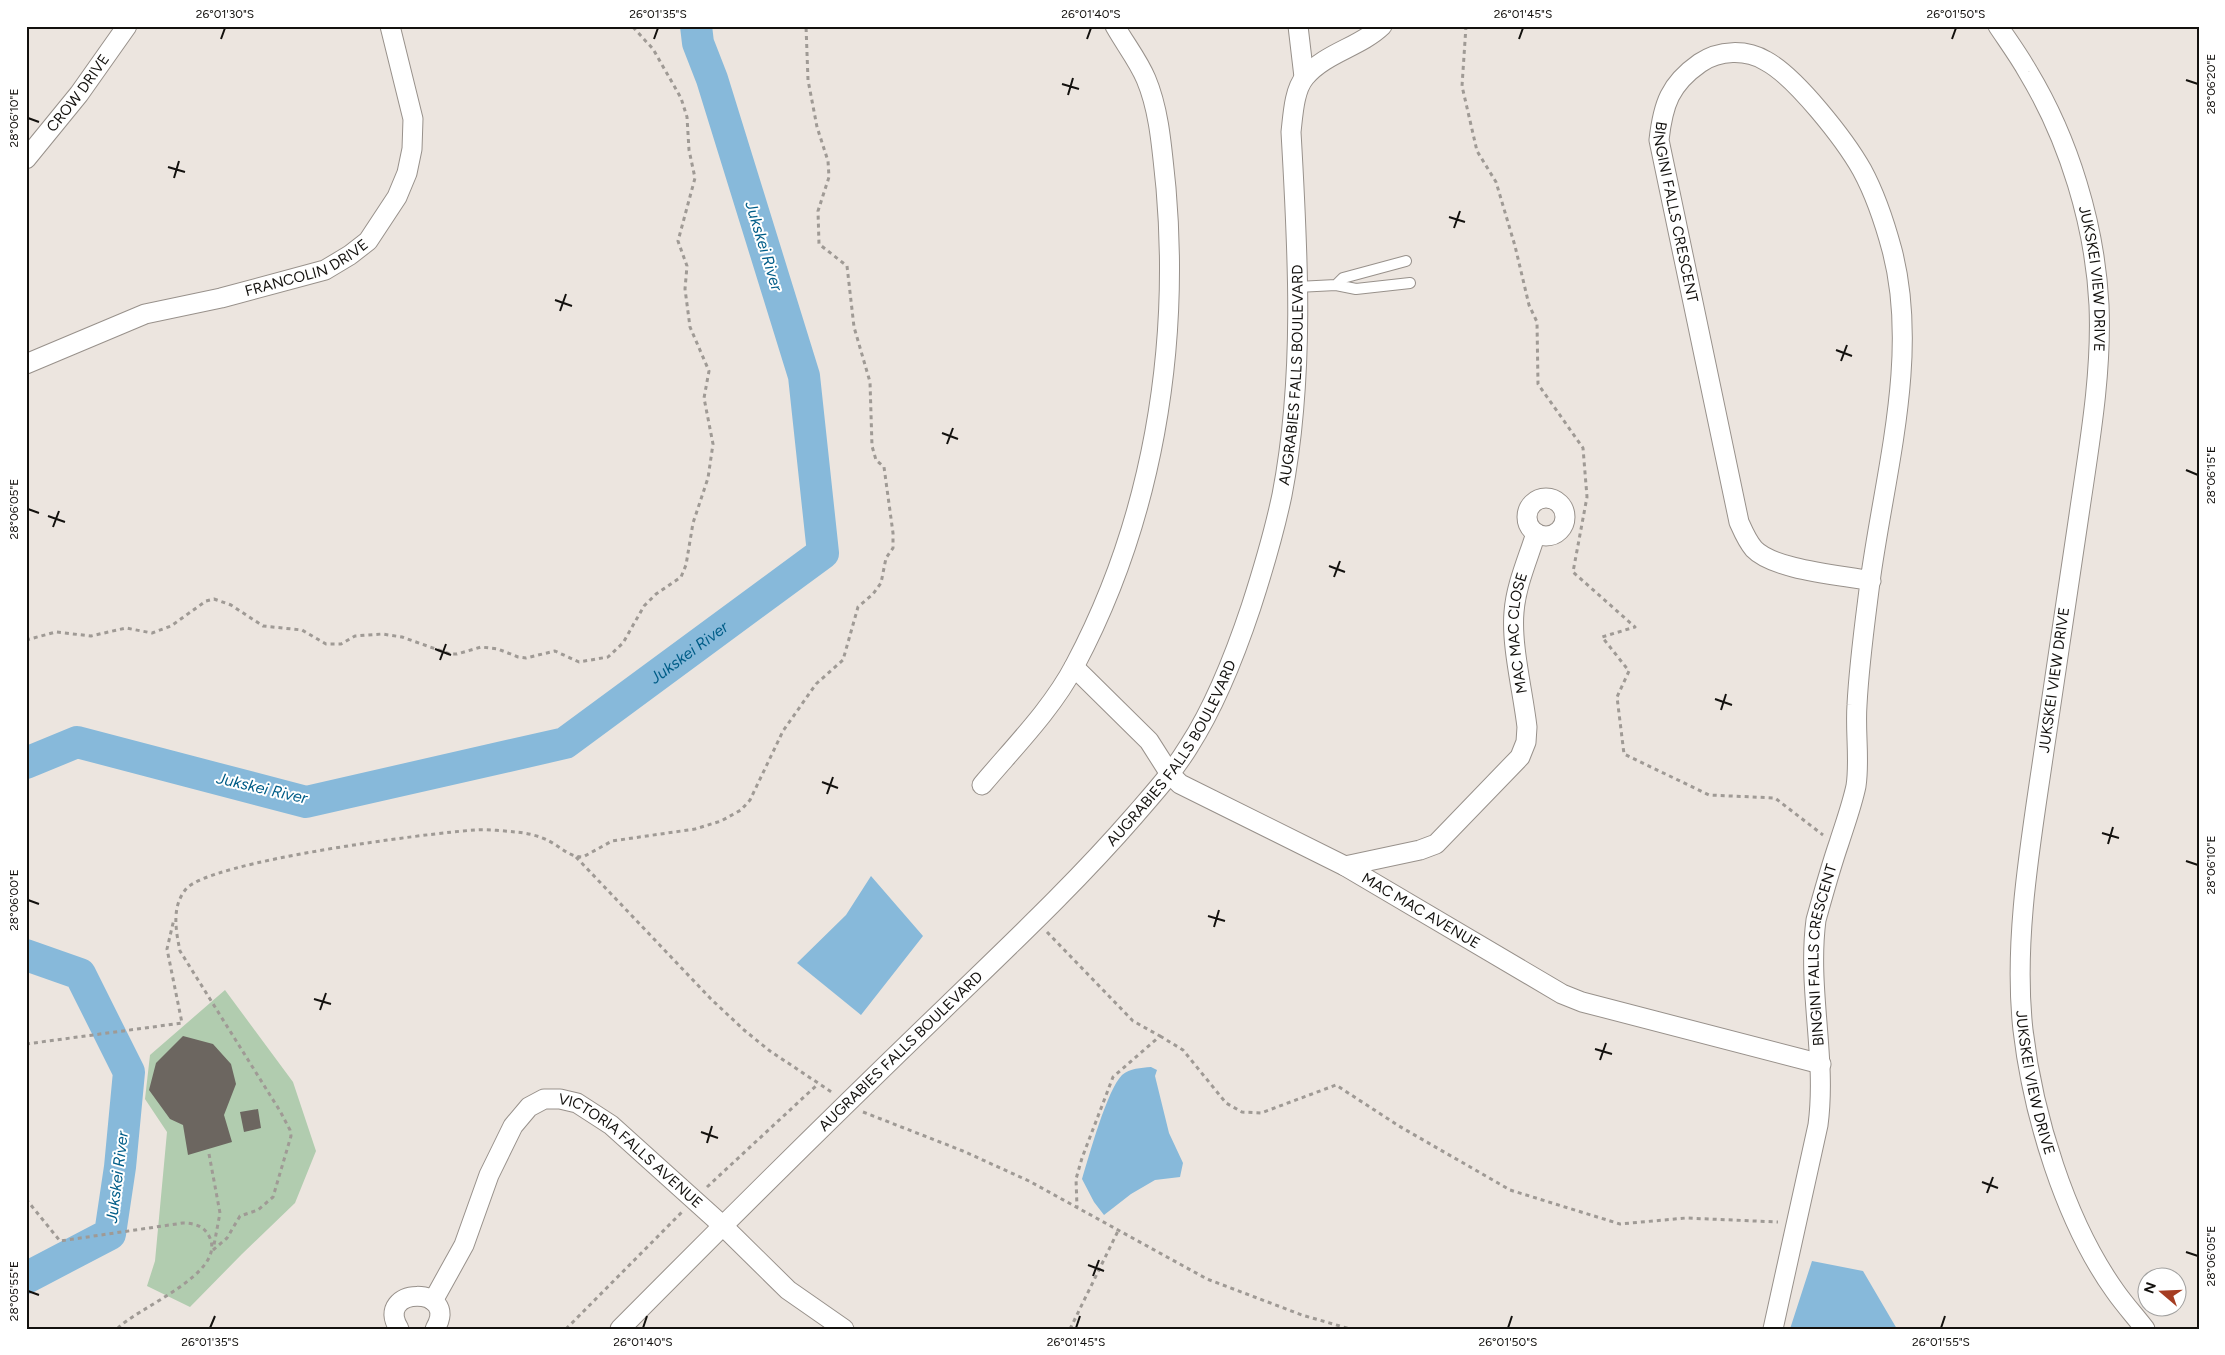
<svg xmlns="http://www.w3.org/2000/svg" width="2225" height="1355" viewBox="0 0 2225 1355" font-family="Figtree,sans-serif">
	<style>
		.green { fill: #b1ccaf }
		.water { fill: #87b9da }
		.lines { fill: none; stroke-linecap: round; stroke-linejoin: round }
		.river { stroke: #87b9da; stroke-width: 32 }
		.building { fill: #6c6660 }
		.lane-casing { stroke: #98918b; stroke-width: 12 }
		.street-casing { stroke: #98918b; stroke-width: 21 }
		.path { stroke: #9f9a95; stroke-width: 3; stroke-dasharray: 4 4; stroke-linecap: butt }
		.lane { stroke: #fff; stroke-width: 10 }
		.street { stroke: #fff; stroke-width: 19 }
		.ticks { fill: none; stroke: #13110e; stroke-width: 2 }
		.labels { text-anchor: middle; dominant-baseline: central; stroke-width: 4; stroke-linejoin: round; paint-order: stroke }
		.street-label { font-size: 15px; fill: #13110e; stroke: #fff }
		.water-label { font-size: 16px; font-style: italic; fill: #005d88; stroke: #fff }
		.neatline { fill: none; stroke: #13110e; stroke-width: 2 }
		.ticks-label { font-size: 12px; text-anchor: middle; fill: #13110e }
	</style>
	<rect width="100%" height="100%" fill="#ece5df"/>
	<path class="green" d="M 225,990 L 293,1082 L 316,1151 L 295,1203 L 242,1254 L 190,1307 L 147,1286 L 155,1261 L 167,1132 L 145,1099 L 150,1055 Z"/>
	<path class="water" d="M 871,876 L 923,936 L 861,1015 L 797,963 L 846,915 Z
		M 1151,1067 L 1157,1070 L 1155,1076 L 1169,1133 L 1183,1163 L 1180,1177 L 1155,1180 L 1131,1194 L 1104,1215 L 1094,1202 L 1082,1179 C 1089,1156 1107,1090 1122,1075 C 1130,1068 1141,1068 1151,1067 Z
		M 1812,1261 L 1863,1271 L 1897,1329 L 1790,1329 Z"/>
	<g class="lines">
		<g class="river">
			<path id="s1" d="M 26,763 L 77,742 L 306,802 L 565,743 L 823,553 L 804,376 L 712,79 L 698,43 L 696,26"/>
			<path d="M 26,955 L 80,974 L 129,1072 L 120,1167 L 110,1234 L 26,1278"/>
		</g>
	</g>
	<path class="building" d="M 183,1036 L 213,1044 L 231,1064 L 236,1084 L 224,1115 L 232,1142 L 188,1155 L 183,1125 L 170,1119 L 149,1090 L 156,1063 Z
		M 258,1109 L 261,1128 L 244,1132 L 240,1112 Z"/>
	<g class="lines">
		<g class="lane-casing">
			<path id="lane" d="M 1336,285 L 1343,278 L 1406,261
				M 1297,287 L 1336,285 L 1356,289 L 1410,283"/>
		</g>
		<g class="street-casing">
			<g id="street">
				<path d="M 1298,26 L 1304,77"/>
				<path id="s2" d="M 1998,26 C 2008,41 2019,56 2028,72 C 2069,140 2095,225 2099,305 C 2102,375 2089,446 2079,515 C 2067,594 2056,673 2044,751 C 2031,841 2013,940 2023,1030 C 2033,1115 2065,1221 2115,1291 C 2124,1304 2135,1316 2145,1329"/>
				<path id="s3" d="M 26,159 L 79,94 L 127,26"/>
				<path id="s4" d="M 26,364 L 145,314 L 221,298 L 325,270 L 350,255 L 368,241 L 397,197 L 407,173 L 412,149 L 413,119 L 390,26"/>
				<circle cx="1546" cy="517" r="19"/>
				<path id="s5" d="M 1074,667 L 1149,741 L 1170,774 L 1180,784 L 1345,866 L 1562,994 L 1582,1002 L 1821,1064"/>
				<path d="M 982,785 C 1014,747 1052,709 1075,665 C 1152,520 1180,351 1166,188 C 1162,152 1160,112 1146,79 C 1138,60 1125,44 1115,26"/>
				<path id="s6" d="M 1345,866 L 1420,850 L 1436,844 L 1520,757 L 1526,742 L 1527,727 C 1523,692 1511,645 1514,612 C 1516,585 1528,559 1536,533"/>
				<path id="s7" d="M 433,1301 L 464,1245 L 489,1175 L 513,1126 L 529,1107 L 544,1099 L 560,1099 L 577,1103 L 611,1125 L 722,1225 L 788,1290 L 844,1329"/>
				<path d="M 399,1329 C 373,1286 461,1285 435,1329"/>
				<path id="s8" d="M 620,1329 C 728,1220 836,1113 946,1007 C 1011,944 1076,883 1135,815 C 1154,793 1174,771 1189,746 C 1216,704 1235,655 1251,607 C 1263,570 1274,533 1282,495 C 1305,376 1298,252 1291,132 C 1293,115 1294,90 1305,77 C 1325,53 1360,47 1382,26"/>
				<path id="s9" d="M 1773,1329 L 1818,1125 C 1827,1057 1807,989 1816,920 C 1823,895 1830,869 1839,843 C 1845,824 1852,805 1856,786 C 1860,760 1855,732 1857,705 C 1859,664 1865,622 1870,582 C 1884,476 1920,356 1892,250 C 1885,224 1875,194 1862,170 C 1845,140 1796,77 1766,61 C 1746,49 1719,50 1700,63 C 1670,84 1663,104 1659,140 L 1739,522 C 1743,531 1747,541 1754,549 C 1774,570 1841,575 1871,581"/>
			</g>
		</g>
		<path class="path" d="M 1466,26 L 1462,86 L 1477,151 L 1496,182 L 1515,246 L 1529,305 L 1537,322 L 1538,384 L 1583,448 L 1587,497 L 1573,572 L 1635,627 L 1602,637 L 1629,671 L 1617,697 L 1624,754 L 1709,795 L 1775,798 L 1823,835
			M 26,640 L 56,632 L 91,636 L 126,628 L 152,633 L 171,626 L 206,601 L 214,599 L 231,605 L 263,626 L 302,630 L 326,644 L 341,644 L 355,636 L 382,634 L 402,637 L 450,654 L 457,654 L 481,647 L 498,649 L 518,657 L 526,658 L 555,651 L 579,662 L 608,657 L 623,643 L 644,606 L 656,594 L 681,577 L 686,565 L 693,523 L 708,478 L 713,444 L 704,398 L 709,371 L 690,327 L 685,289 L 687,266 L 678,241 L 695,178 L 689,150 L 687,117 L 681,98 L 653,49 L 632,26
			M 576,857 L 711,999 L 744,1030 L 770,1051 L 833,1093
			M 1047,932 L 1133,1021 L 1160,1036 L 1113,1077 L 1082,1158 L 1076,1179 L 1077,1207
			M 1160,1036 L 1183,1050 L 1226,1103 L 1242,1112 L 1261,1113 L 1336,1085 L 1399,1126 L 1510,1190 L 1620,1224 L 1686,1218 L 1778,1222
			M 26,1044 L 182,1023 L 167,949 L 174,919
			M 863,1112 L 963,1151 L 1029,1181 L 1207,1279 L 1302,1315 L 1350,1329
			M 209,1154 L 220,1213 L 214,1245
			M 707,1187 L 818,1084
			M 26,1199 L 60,1241 L 183,1223 C 194,1223 204,1226 209,1236 C 229,1273 136,1308 117,1329
			M 213,1250 L 227,1238 L 240,1216 L 258,1210 L 273,1197 L 291,1136 L 290,1130 L 280,1111 L 180,951 C 176,931 171,907 186,889 C 210,861 429,833 475,830 C 488,829 503,831 516,832 C 527,833 540,836 549,841 C 561,847 569,857 583,857 L 612,841 L 695,829 L 721,821 L 741,810 L 750,800 L 783,731 L 816,684 L 843,660 L 858,607 L 873,594 L 881,583 L 886,558 L 893,548 L 893,533 L 884,467 L 876,460 L 872,446 L 870,382 L 854,327 L 847,266 L 819,244 L 818,211 L 829,177 L 828,161 L 817,127 L 808,80 L 806,26
			M 566,1329 L 683,1211
			M 1070,1329 L 1118,1231"/>
		<use href="#lane" class="lane"/>
		<use href="#street" class="street"/>
	</g>
	<path class="ticks" d="M 221,39 L 225,28M 654,39 L 658,28M 1087,39 L 1091,28M 1519,39 L 1523,28M 1952,39 L 1956,28M 2186,80 L 2198,84M 1062,84 L 1079,89M 1068,95 L 1073,78M 28,118 L 39,122M 168,167 L 185,172M 174,178 L 179,161M 1449,217 L 1465,222M 1454,228 L 1460,211M 555,300 L 572,306M 560,311 L 566,294M 1836,350 L 1852,356M 1841,361 L 1847,345M 942,433 L 958,439M 947,444 L 953,428M 2186,470 L 2198,475M 28,509 L 39,513M 48,516 L 65,522M 53,527 L 59,511M 1329,566 L 1345,572M 1334,577 L 1340,561M 435,649 L 451,655M 440,660 L 446,644M 1715,699 L 1732,705M 1721,710 L 1726,694M 822,782 L 838,788M 827,794 L 833,777M 2102,833 L 2119,838M 2108,844 L 2113,827M 2186,861 L 2198,865M 28,900 L 39,904M 1208,916 L 1225,921M 1214,927 L 1219,910M 314,999 L 331,1004M 320,1010 L 326,993M 1595,1049 L 1612,1054M 1600,1060 L 1606,1043M 701,1132 L 718,1138M 707,1143 L 712,1126M 1982,1182 L 1998,1188M 1987,1193 L 1993,1177M 2186,1252 L 2198,1256M 1088,1265 L 1104,1271M 1093,1276 L 1099,1260M 28,1291 L 39,1295M 210,1328 L 215,1316M 643,1328 L 647,1316M 1076,1328 L 1080,1316M 1508,1328 L 1512,1316M 1941,1328 L 1945,1316"/>
	<g class="labels">
		<g class="street-label">
			<text stroke="none"><textPath href="#s3" startOffset="84">CROW DRIVE</textPath></text>
			<text stroke="none"><textPath href="#s9" startOffset="1560">BINGINI FALLS CRESCENT</textPath></text>
			<text stroke="none"><textPath href="#s4" startOffset="298">FRANCOLIN DRIVE</textPath></text>
			<text stroke="none"><textPath href="#s2" startOffset="274">JUKSKEI VIEW DRIVE</textPath></text>
			<text stroke="none"><textPath href="#s8" startOffset="1205">AUGRABIES FALLS BOULEVARD</textPath></text>
			<text stroke="none"><textPath href="#s6" startOffset="341">MAC MAC CLOSE</textPath></text>
			<text transform="translate(2054 680) rotate(-82)">JUKSKEI VIEW DRIVE</text>
			<text stroke="none"><textPath href="#s8" startOffset="800">AUGRABIES FALLS BOULEVARD</textPath></text>
			<text stroke="none"><textPath href="#s5" startOffset="431">MAC MAC AVENUE</textPath></text>
			<text stroke="none"><textPath href="#s9" startOffset="380">BINGINI FALLS CRESCENT</textPath></text>
			<text stroke="none"><textPath href="#s8" startOffset="395">AUGRABIES FALLS BOULEVARD</textPath></text>
			<text stroke="none"><textPath href="#s2" startOffset="1085">JUKSKEI VIEW DRIVE</textPath></text>
			<text stroke="none"><textPath href="#s7" startOffset="339">VICTORIA FALLS AVENUE</textPath></text>
		</g>
		<g class="water-label">
			<text transform="translate(764 246) rotate(73)">Jukskei River</text>
			<text stroke="none"><textPath href="#s1" startOffset="711">Jukskei River</textPath></text>
			<text transform="translate(262 788) rotate(13)">Jukskei River</text>
			<text transform="translate(117 1177) rotate(-83)">Jukskei River</text>
		</g>
	</g>
	<rect width="2225" height="1355" fill="none" stroke="#ffffff" stroke-width="55"/>
	<g transform="translate(2162 1292) rotate(289)"><circle r="24" fill="#ffffff" stroke="#a1a09f"/>
	<path d="M0-4L9 19L0 12L-9 19Z" fill="#a53d22"/>
	<text y="-8" font-size="14" font-weight="bold" text-anchor="middle" fill="#13110e">N</text>
	</g>
	<rect x="28" y="28" width="2170" height="1300" class="neatline"/>
	<g class="ticks-label">
		<text x="225" y="18">26°01'30"S</text>
		<text x="658" y="18">26°01'35"S</text>
		<text x="1091" y="18">26°01'40"S</text>
		<text x="1523" y="18">26°01'45"S</text>
		<text x="1956" y="18">26°01'50"S</text>
		<text transform="translate(2211 84) rotate(-90)" y="4">28°06'20"E</text>
		<text transform="translate(14 118) rotate(-90)" y="4">28°06'10"E</text>
		<text transform="translate(2211 475) rotate(-90)" y="4">28°06'15"E</text>
		<text transform="translate(14 509) rotate(-90)" y="4">28°06'05"E</text>
		<text transform="translate(2211 865) rotate(-90)" y="4">28°06'10"E</text>
		<text transform="translate(14 900) rotate(-90)" y="4">28°06'00"E</text>
		<text transform="translate(2211 1256) rotate(-90)" y="4">28°06'05"E</text>
		<text transform="translate(14 1291) rotate(-90)" y="4">28°05'55"E</text>
		<text x="210" y="1346">26°01'35"S</text>
		<text x="643" y="1346">26°01'40"S</text>
		<text x="1076" y="1346">26°01'45"S</text>
		<text x="1508" y="1346">26°01'50"S</text>
		<text x="1941" y="1346">26°01'55"S</text>
	</g>
</svg>
